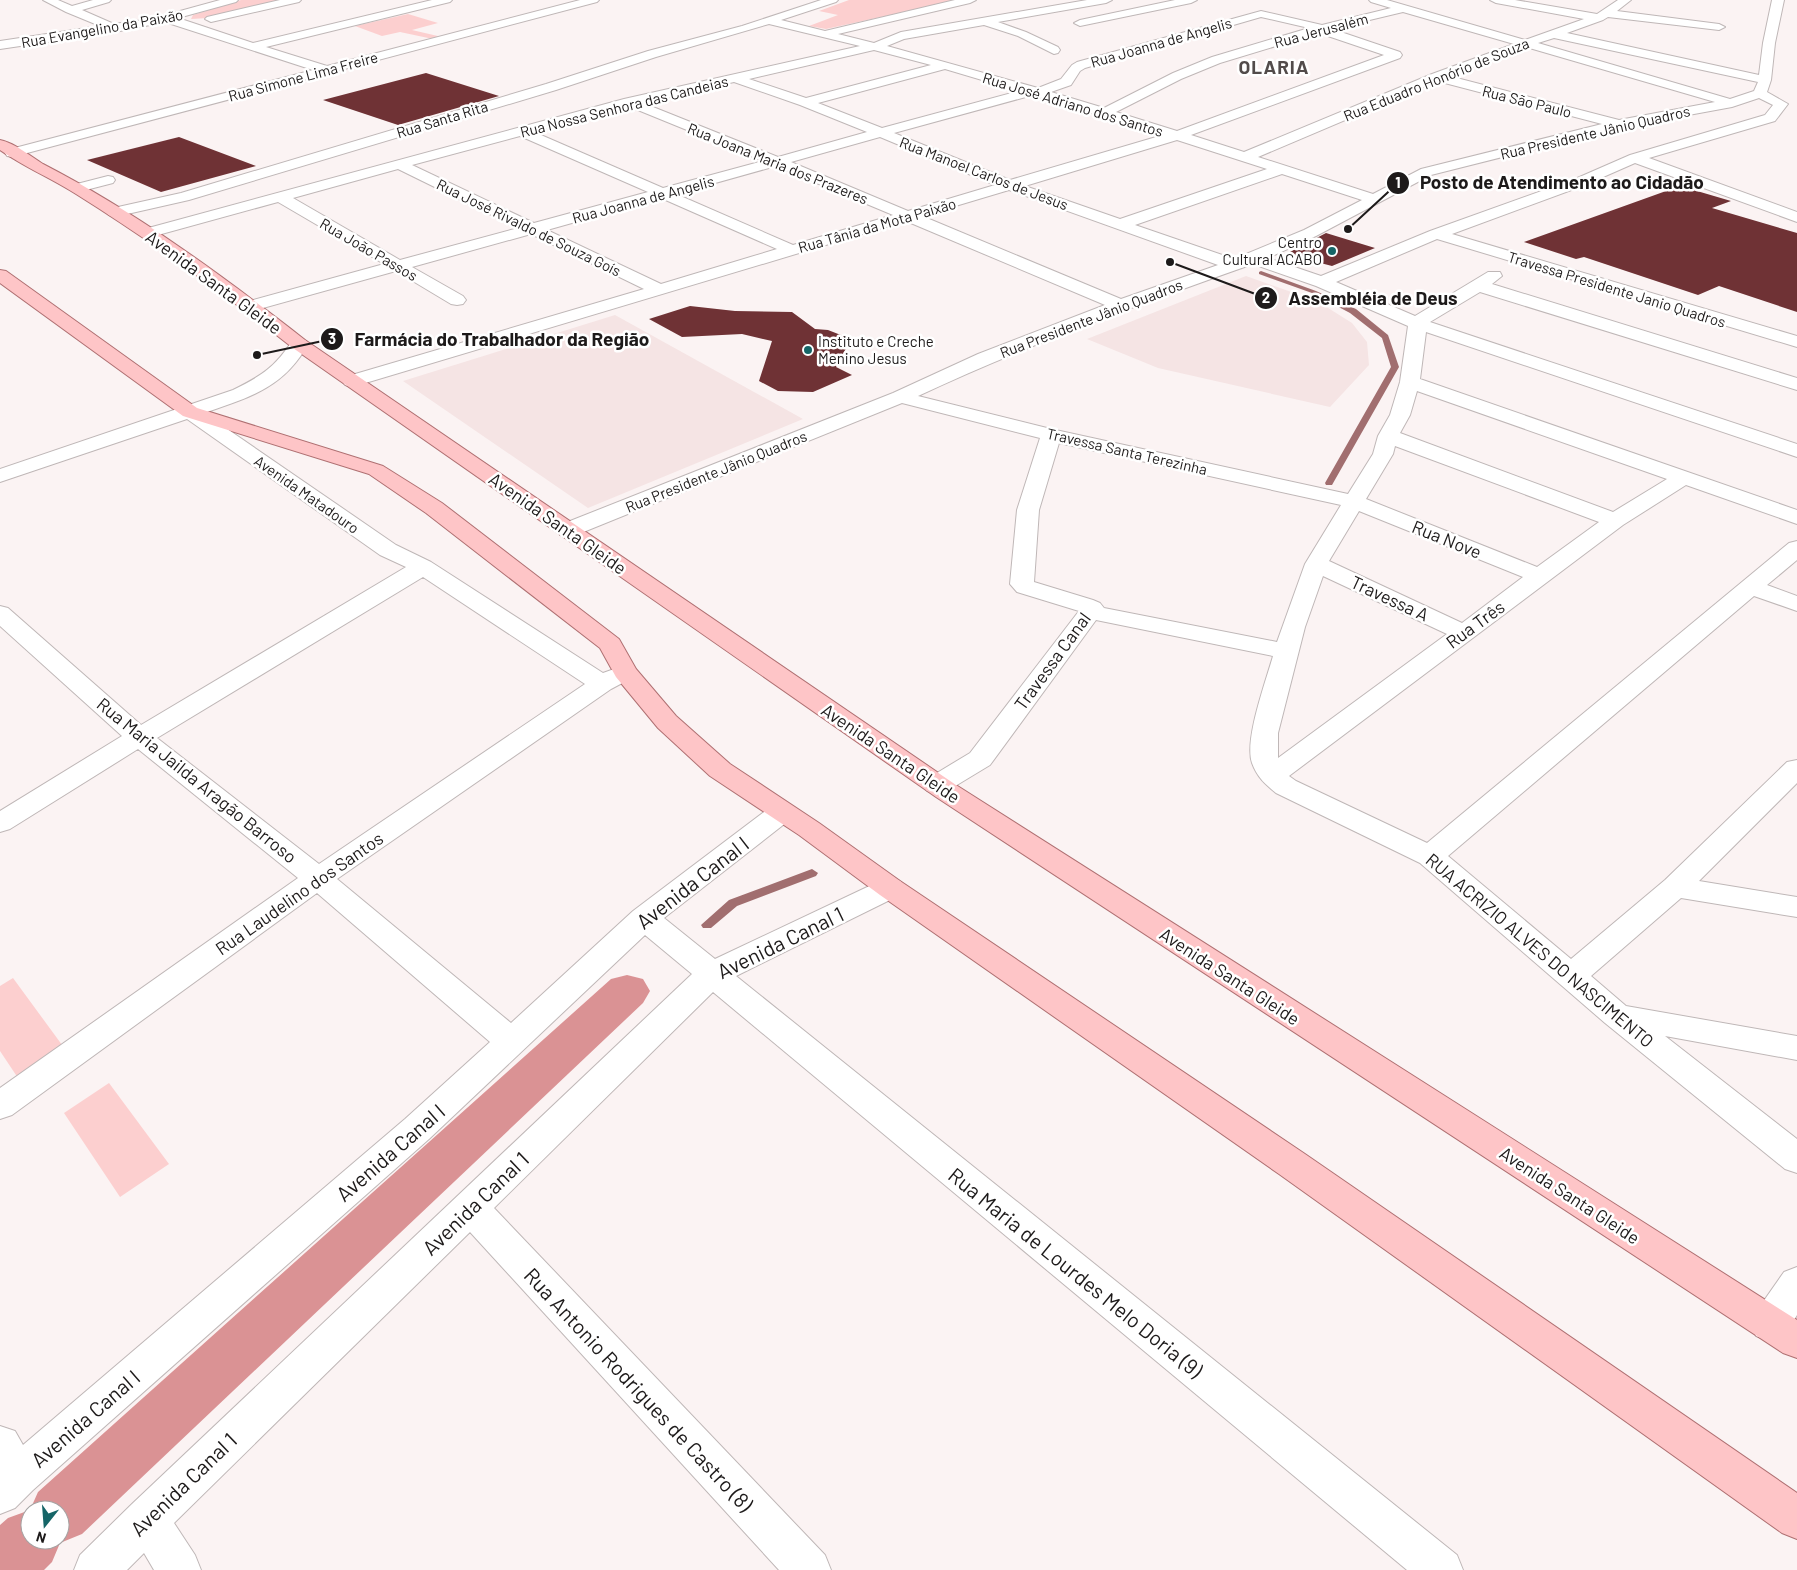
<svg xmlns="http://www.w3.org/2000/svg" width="1797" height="1570" viewBox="0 0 1797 1570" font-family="Barlow,sans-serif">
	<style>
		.built { fill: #f5e4e4 }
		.green { fill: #fccfcf }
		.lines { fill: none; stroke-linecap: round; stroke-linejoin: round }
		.stream { fill: #a16e6f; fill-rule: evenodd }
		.canal { fill: #da9294; fill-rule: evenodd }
		.building { fill: #6f3235 }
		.minor-casing { stroke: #bfb7b7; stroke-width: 2 }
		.major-casing { stroke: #af7072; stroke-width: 2 }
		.minor { fill: #fff; fill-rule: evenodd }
		.major { fill: #fec5c7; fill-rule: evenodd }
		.poi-dot { fill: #156567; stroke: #fff; stroke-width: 2 }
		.labels { text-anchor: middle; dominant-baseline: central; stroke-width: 5; stroke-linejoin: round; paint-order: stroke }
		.far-street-label { font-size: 15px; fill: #1d1a1a; stroke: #fff }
		.far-poi-label { font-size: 15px; fill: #1d1a1a; stroke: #fff; text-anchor: end }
		.street-label { font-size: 18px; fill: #1d1a1a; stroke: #fff }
		.far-district-label { font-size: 19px; font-weight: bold; letter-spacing: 1px; fill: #524c4b; stroke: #fff }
		.near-street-label { font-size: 21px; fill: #1d1a1a; stroke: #fff }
		.leader { fill: none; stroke: #1d1a1a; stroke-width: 2 }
		.callout-dot { fill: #1d1a1a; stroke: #fff; stroke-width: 2 }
		.mark-label { font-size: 15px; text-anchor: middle; font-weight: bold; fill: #fff }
		.callout-label { font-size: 19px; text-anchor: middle; font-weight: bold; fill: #1d1a1a; stroke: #fff; stroke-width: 5; stroke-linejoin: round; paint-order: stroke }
	</style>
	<rect width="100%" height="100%" fill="#fbf3f3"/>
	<path class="built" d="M 1246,276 L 1317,301 L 1352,323 L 1367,342 L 1369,365 L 1330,407 L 1158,368 L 1087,339 Z
		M 615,315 L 803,419 L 588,508 L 403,381 Z"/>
	<path class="green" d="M 241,0 L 288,0 L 208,18 L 191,19 L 193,15 Z
		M 849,0 L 959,0 L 826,29 L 809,26 L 838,15 L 819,11 Z
		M 408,14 L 438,23 L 412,30 L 442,37 L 433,39 L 400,32 L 382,36 L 355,26 Z
		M 13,978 L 65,1049 L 18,1078 L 0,1051 L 0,986 Z
		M 109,1083 L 169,1164 L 120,1197 L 64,1113 Z"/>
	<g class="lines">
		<path class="stream" d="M 1261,271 L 1316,291 L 1356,309 L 1388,335 L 1399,367 L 1332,485 L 1326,485 L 1325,483 L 1391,367 L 1382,338 L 1350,313 L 1312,293 L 1259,274 L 1259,272 Z
			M 812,869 L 818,873 L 816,876 L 737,906 L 711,928 L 703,928 L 701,925 L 729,900 Z"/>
		<path class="canal" d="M 627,975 L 643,979 L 650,991 L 643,1003 L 82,1534 L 60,1543 L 52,1562 L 44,1570 L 0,1570 L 0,1525 L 8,1518 L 30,1510 L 38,1492 L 611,979 ZM 30,1510 L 60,1510 L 60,1540 L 30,1540 Z"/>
	</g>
	<path class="building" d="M 426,73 L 499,96 L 398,125 L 323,100 Z
		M 179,137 L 256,166 L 161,192 L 87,160 Z
		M 1680,186 L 1731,201 L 1712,208 L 1797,233 L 1797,312 L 1719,286 L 1698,295 L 1584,257 L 1576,259 L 1524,242 Z
		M 1326,233 L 1375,248 L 1332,266 L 1286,254 Z
		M 690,306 L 735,311 L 792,312 L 815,329 L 828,330 L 851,339 L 836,367 L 852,375 L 813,392 L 778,391 L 759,381 L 772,341 L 742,334 L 682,337 L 649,319 Z"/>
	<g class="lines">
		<g class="minor-casing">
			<path id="minor" d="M 43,0 L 58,0 L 72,6 L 93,0 L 111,0 L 109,2 L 82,10 L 114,24 L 151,19 L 220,0 L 238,0 L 236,2 L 178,18 L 253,43 L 432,0 L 452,0 L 450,2 L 266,47 L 327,66 L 580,0 L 599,0 L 597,2 L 12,157 L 7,156 L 5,153 L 7,150 L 313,70 L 165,22 L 115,32 L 0,49 L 0,41 L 100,26 L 66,12 Z
				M 280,0 L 301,0 L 299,2 L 211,22 L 205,19 L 207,17 Z
				M 821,0 L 838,0 L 836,2 L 781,20 L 825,31 L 955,0 L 976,0 L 970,3 L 838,34 L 874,43 L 901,32 L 1087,0 L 1112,0 L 1106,3 L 998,22 L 1026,32 L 1058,47 L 1060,50 L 1058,53 L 1054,54 L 1018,36 L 984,25 L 904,39 L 887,46 L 1038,88 L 1061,79 L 1072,65 L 1077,62 L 1261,11 L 1322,25 L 1391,8 L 1371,2 L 1369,0 L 1387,0 L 1525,40 L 1584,19 L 1496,3 L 1490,0 L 1515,0 L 1597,14 L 1618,0 L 1631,0 L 1617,11 L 1719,24 L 1725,27 L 1719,30 L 1608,17 L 1603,20 L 1567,33 L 1759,75 L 1763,43 L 1772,0 L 1784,0 L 1775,43 L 1771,80 L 1767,92 L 1788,104 L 1775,121 L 1649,158 L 1797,212 L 1797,222 L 1635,163 L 1585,185 L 1452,234 L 1797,336 L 1797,347 L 1437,239 L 1336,282 L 1415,316 L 1488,272 L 1500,272 L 1502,276 L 1492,284 L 1797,378 L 1797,390 L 1480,292 L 1430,322 L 1797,444 L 1797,457 L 1426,332 L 1420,379 L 1797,510 L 1797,524 L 1686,485 L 1623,525 L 1289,776 L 1296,781 L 1427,843 L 1789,543 L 1797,541 L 1797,560 L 1767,585 L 1797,596 L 1797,611 L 1754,596 L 1448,856 L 1571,959 L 1665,880 L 1787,762 L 1797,760 L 1797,783 L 1699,881 L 1797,897 L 1797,917 L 1681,898 L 1591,976 L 1626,1006 L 1797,1036 L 1797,1060 L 1665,1036 L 1797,1139 L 1797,1173 L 1785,1169 L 1605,1023 L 1420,863 L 1276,793 C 1265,784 1257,777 1252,763 C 1244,740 1266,681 1273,656 L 1096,620 L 990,765 L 947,791 L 937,793 L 927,791 L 923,785 L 927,779 L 970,753 L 1079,611 L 1017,592 L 1010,584 L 1017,510 L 1040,438 L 902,403 L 576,535 L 568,537 L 560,535 L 557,530 L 560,525 L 893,393 L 978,354 L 1105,305 L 906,221 L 352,387 L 345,385 L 342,381 L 345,377 L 644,289 L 531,234 L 412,267 L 463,296 L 466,300 L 463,304 L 457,305 L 451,304 L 396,271 L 252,311 L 246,310 L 243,306 L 246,302 L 384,264 L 278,202 L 147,238 L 141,236 L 139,233 L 141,230 L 624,99 L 860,46 L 769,24 L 656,57 L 556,90 L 189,200 L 114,217 L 109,215 L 106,212 L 109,209 L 181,193 L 546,84 L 648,51 L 742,26 ZM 1403,12 L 1514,44 L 1432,74 L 1244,152 L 1191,135 L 1400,58 L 1402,55 L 1400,52 L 1332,29 ZM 1261,17 L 1309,28 L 1212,57 L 1173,73 L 1104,108 L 1051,92 L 1071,85 L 1080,71 L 1085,68 ZM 1319,33 L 1384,55 L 1177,131 L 1116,112 L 1181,79 L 1220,63 ZM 1554,38 L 1758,82 L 1754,91 L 1730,99 L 1538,43 ZM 1526,47 L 1715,102 L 1619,120 L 1449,76 ZM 874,50 L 931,65 L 806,98 L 749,79 ZM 945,69 L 1019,91 L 882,128 L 818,103 ZM 1437,81 L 1602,124 L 1421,169 L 1373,194 L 1258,157 ZM 734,82 L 800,105 L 867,132 L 778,157 L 643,103 ZM 1033,95 L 1163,135 L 1010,180 L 894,133 ZM 1759,98 L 1773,105 L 1765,115 L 1630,155 L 1575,179 L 1430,231 L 1321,276 L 1268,258 L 1316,236 L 1431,175 L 1618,128 L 1732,107 ZM 628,106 L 763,161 L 663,188 L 534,132 ZM 520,136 L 648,192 L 534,223 L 412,165 ZM 880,137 L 995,185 L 908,211 L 791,162 ZM 1177,140 L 1267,169 L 1120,219 L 1025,186 ZM 776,166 L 893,215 L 793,245 L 676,194 ZM 398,169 L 518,228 L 400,260 L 293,198 ZM 1282,174 L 1362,200 L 1304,230 L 1234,259 L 1135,225 ZM 1009,190 L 1218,265 L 1121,299 L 922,216 ZM 661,198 L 777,249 L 661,284 L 547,230 ZM 1253,264 L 1316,286 L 1408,326 L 1400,382 L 1390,415 L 1378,436 L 1373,454 L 1348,494 L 1051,429 L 918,396 C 1027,345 1140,304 1253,264 ZM 1417,391 L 1667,479 L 1613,512 L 1400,433 L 1410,415 ZM 1059,443 L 1341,505 L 1305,564 L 1277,642 L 1104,608 L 1100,603 L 1093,600 L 1034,582 L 1039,510 ZM 1395,446 L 1599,522 L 1537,567 L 1366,499 L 1393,454 ZM 1359,511 L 1523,577 L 1462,623 L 1329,561 ZM 1323,576 L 1447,634 L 1278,758 L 1278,733 L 1305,627 Z
				M 1175,0 L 1197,0 L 1191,3 L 1080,26 L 1074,23 L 1080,20 Z
				M 108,176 L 113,177 L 115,180 L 113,183 L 78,192 L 73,191 L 71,188 L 73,185 Z
				M 299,339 L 305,340 L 308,344 C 284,388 248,398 204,413 L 396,545 L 431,562 L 603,673 L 617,668 L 626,671 L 630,676 L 626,681 L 611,689 L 337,879 L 511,1023 L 633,911 L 772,806 L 782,803 L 792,806 L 796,812 L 792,818 L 664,918 L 715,959 L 880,881 L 890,878 L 900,881 L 905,888 L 900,895 L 736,976 L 1457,1555 L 1463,1570 L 1407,1570 L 713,992 L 494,1208 L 825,1555 L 831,1570 L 779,1570 L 470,1232 L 174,1523 L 195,1555 L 201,1570 L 154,1570 L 144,1553 L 127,1570 L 74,1570 L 80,1555 L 132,1504 L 692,974 L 645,935 L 429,1139 L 33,1490 L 15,1508 L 0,1514 L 0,1426 L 15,1431 L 23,1445 L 405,1119 L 490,1042 L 317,893 L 12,1115 L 0,1119 L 0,1088 L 298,878 L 138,749 L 10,829 L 0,832 L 0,811 L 122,736 L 0,626 L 0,606 L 8,608 L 141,725 L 406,567 L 380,555 L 187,419 L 0,482 L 0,469 L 233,390 C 263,375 274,368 293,340 ZM 423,577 L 585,684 L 319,864 L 157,738 Z
				M 1797,1267 L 1797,1315 L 1784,1336 L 1770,1341 L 1756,1336 L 1751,1324 L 1756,1312 L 1784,1272 Z"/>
		</g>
		<g class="major-casing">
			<path id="major" d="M 0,140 C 15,143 30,156 43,164 C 136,212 223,276 305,340 L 956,785 L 1797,1320 L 1797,1358 L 1783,1353 L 936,797 L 293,348 C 223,293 151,241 76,194 C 51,178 24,167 0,150 Z
				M 0,270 L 6,271 L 197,408 L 383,466 L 442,503 L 619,639 L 636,669 L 676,716 L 730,764 L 819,823 L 900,881 L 1305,1154 L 1797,1493 L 1797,1539 L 1782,1533 L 1279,1174 L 880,895 L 799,835 L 710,776 L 658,728 L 616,677 L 600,648 L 426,513 L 369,474 L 183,416 L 0,283 Z"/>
		</g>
		<use href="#minor" class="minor"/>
		<use href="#major" class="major"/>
	</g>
	<g class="poi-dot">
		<circle cx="1332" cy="251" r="5"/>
		<circle cx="808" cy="350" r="5"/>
	</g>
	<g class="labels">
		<g class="far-street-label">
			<text transform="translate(102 28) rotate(-10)">Rua Evangelino da Paixão</text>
			<text transform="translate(1321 30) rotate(-15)">Rua Jerusalém</text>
			<text transform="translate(1161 42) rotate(-16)">Rua Joanna de Angelis</text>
			<text transform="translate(303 76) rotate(-15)">Rua Simone Lima Freire</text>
			<text transform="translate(1436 79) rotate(-22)">Rua Eduadro Honório de Souza</text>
			<text transform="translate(1527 101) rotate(14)">Rua São Paulo</text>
			<text transform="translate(1073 104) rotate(17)">Rua José Adriano dos Santos</text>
			<text transform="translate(624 106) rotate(-14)">Rua Nossa Senhora das Candeias</text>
			<text transform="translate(442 119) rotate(-17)">Rua Santa Rita</text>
			<text transform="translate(1595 132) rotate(-13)">Rua Presidente Jânio Quadros</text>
			<text transform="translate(778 163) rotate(22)">Rua Joana Maria dos Prazeres</text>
			<text transform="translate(984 173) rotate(21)">Rua Manoel Carlos de Jesus</text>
			<text transform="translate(643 199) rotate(-15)">Rua Joanna de Angelis</text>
			<text transform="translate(877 225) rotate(-16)">Rua Tânia da Mota Paixão</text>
			<text transform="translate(529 227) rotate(26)">Rua José Rivaldo de Souza Goís</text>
			<text transform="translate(369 249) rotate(30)">Rua João Passos</text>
			<text transform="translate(1617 289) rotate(17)">Travessa Presidente Janio Quadros</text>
			<text transform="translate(1091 318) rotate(-21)">Rua Presidente Jânio Quadros</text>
			<text transform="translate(1127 451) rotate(13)">Travessa Santa Terezinha</text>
			<text transform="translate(716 471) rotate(-22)">Rua Presidente Jânio Quadros</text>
			<text transform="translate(307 494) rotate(35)">Avenida Matadouro</text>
		</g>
		<g class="far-poi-label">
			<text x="1322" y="242">Centro<tspan x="1322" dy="17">Cultural ACABO</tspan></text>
			<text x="818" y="341" text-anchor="start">Instituto e Creche<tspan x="818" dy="17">Menino Jesus</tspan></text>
		</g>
		<g class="street-label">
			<text transform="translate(214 282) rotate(36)">Avenida Santa Gleide</text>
			<text transform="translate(558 523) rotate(35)">Avenida Santa Gleide</text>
			<text transform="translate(1447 539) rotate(22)">Rua Nove</text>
			<text transform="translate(1390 598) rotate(25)">Travessa A</text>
			<text transform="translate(1475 624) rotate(-36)">Rua Três</text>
			<text transform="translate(1052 661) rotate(-54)">Travessa Canal</text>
			<text transform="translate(891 753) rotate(34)">Avenida Santa Gleide</text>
			<text transform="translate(197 780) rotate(39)">Rua Maria Jailda Aragão Barroso</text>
			<text transform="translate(299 893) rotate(-35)">Rua Laudelino dos Santos</text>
			<text transform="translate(1540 950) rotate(40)">RUA ACRIZIO ALVES DO NASCIMENTO</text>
			<text transform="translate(1230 976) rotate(33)">Avenida Santa Gleide</text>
			<text transform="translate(1570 1195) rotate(33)">Avenida Santa Gleide</text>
		</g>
		<g class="far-district-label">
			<text x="1274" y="66">OLARIA</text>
		</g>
		<g class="near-street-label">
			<text transform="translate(692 882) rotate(-38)">Avenida Canal I</text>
			<text transform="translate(780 942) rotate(-26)">Avenida Canal 1</text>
			<text transform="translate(390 1152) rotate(-41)">Avenida Canal I</text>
			<text transform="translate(475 1203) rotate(-44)">Avenida Canal 1</text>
			<text transform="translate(1076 1272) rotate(39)">Rua Maria de Lourdes Melo Doria (9)</text>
			<text transform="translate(639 1389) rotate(47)">Rua Antonio Rodrigues de Castro (8)</text>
			<text transform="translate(85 1418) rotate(-41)">Avenida Canal I</text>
			<text transform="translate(183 1484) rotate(-44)">Avenida Canal 1</text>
		</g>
	</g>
	<path class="leader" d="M1348 229L1398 183M1170 262L1266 298M257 355L332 339"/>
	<g class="callout-dot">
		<circle cx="1348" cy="229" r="5"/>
		<circle cx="1170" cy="262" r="5"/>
		<circle cx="257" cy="355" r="5"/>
		<circle cx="1398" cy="183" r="12"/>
		<circle cx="1266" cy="298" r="12"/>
		<circle cx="332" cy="339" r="12"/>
	</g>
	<g class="mark-label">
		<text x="1398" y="188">1</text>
		<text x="1266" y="303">2</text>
		<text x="332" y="344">3</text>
	</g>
	<g class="callout-label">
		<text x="1562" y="189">Posto de Atendimento ao Cidadão</text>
		<text x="1373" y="305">Assembléia de Deus</text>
		<text x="502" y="346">Farmácia do Trabalhador da Região</text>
	</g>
	<g transform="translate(45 1525) rotate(197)"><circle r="24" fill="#ffffff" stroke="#a5a3a3"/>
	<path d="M0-4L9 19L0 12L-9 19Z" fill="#156567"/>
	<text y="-8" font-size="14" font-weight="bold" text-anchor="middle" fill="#1d1a1a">N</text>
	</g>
</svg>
